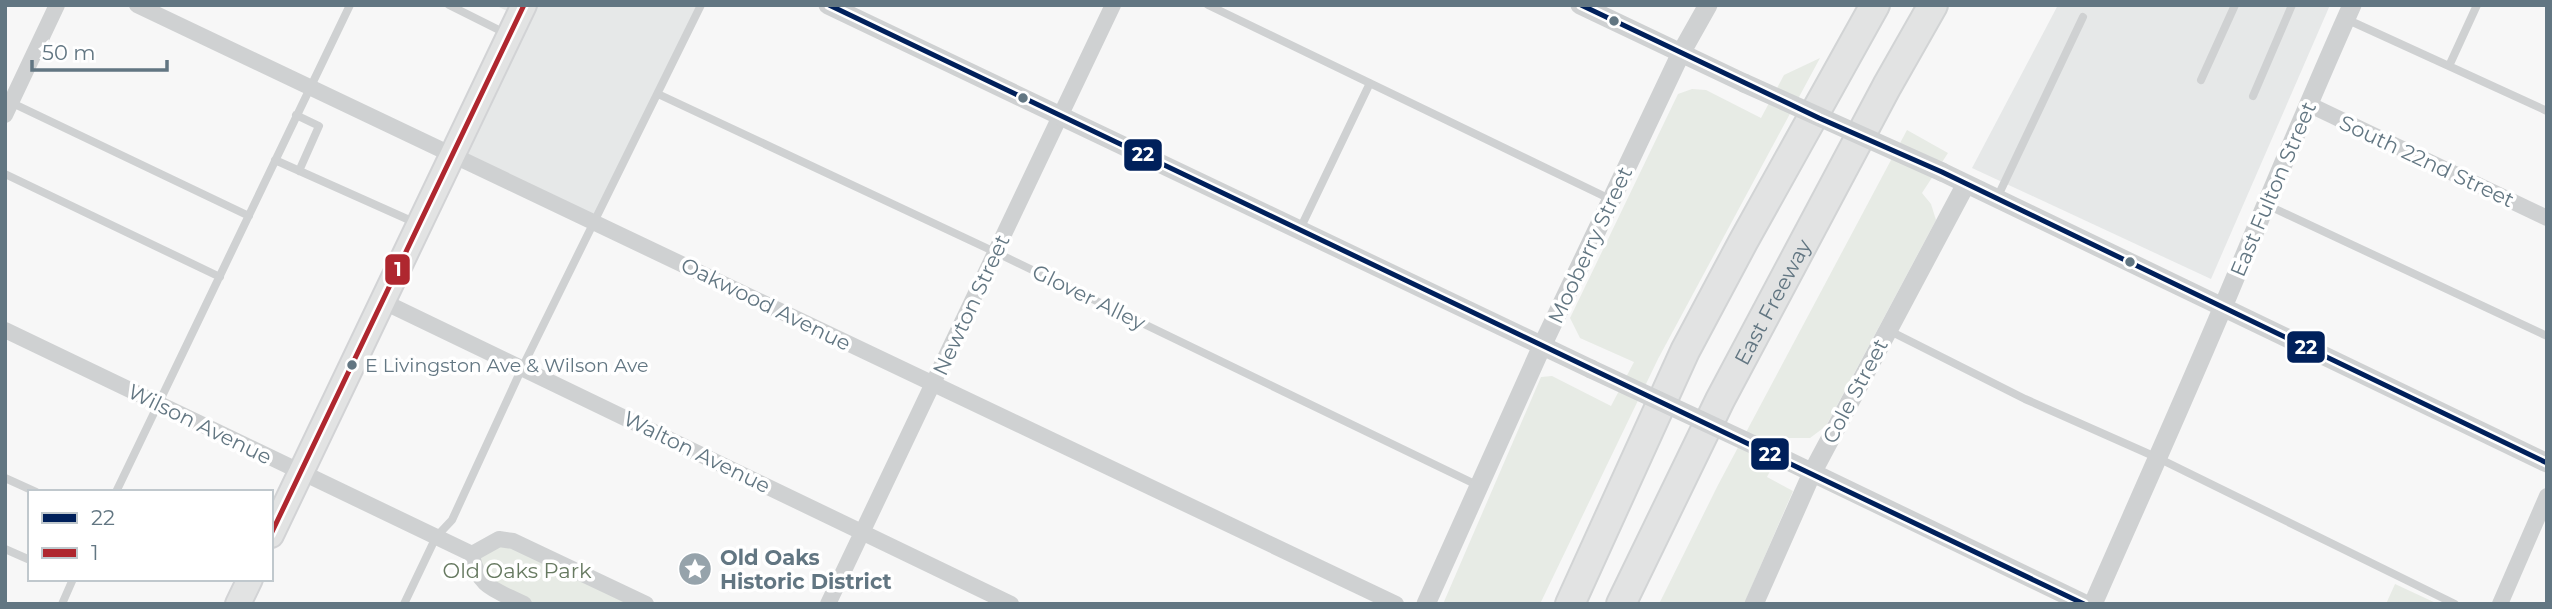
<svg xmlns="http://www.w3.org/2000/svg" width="2552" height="609" viewBox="0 0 2552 609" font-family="Montserrat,sans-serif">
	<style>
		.built { fill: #e6e8e8 }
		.green { fill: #e7ebe5 }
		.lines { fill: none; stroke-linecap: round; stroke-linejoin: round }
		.primary-casing { stroke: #d2d3d5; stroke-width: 28 }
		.motorway-casing { stroke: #d2d4d5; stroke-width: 32 }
		.service { stroke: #cfd1d2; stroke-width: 8 }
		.minor { stroke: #cfd1d2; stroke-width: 16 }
		.tertiary { stroke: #cfd1d2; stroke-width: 19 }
		.primary { stroke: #e2e3e3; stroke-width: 24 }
		.motorway { stroke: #e2e3e3; stroke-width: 28 }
		.tertiary-bridge { stroke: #cfd1d2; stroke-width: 19 }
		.bus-1-casing { stroke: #fff; stroke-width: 10 }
		.bus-2-casing { stroke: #fff; stroke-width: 10 }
		.bus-1 { stroke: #00205b; stroke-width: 5 }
		.bus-2 { stroke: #af272f; stroke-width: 5 }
		.bus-dot { fill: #627682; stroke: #fff; stroke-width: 2.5 }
		.labels { text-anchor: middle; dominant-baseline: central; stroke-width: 7; stroke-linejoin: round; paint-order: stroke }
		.bus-label { font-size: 19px; fill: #627682; stroke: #fff; text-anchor: start }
		.street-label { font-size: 21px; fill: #627682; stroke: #fff }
		.poi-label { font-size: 21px; font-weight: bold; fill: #627682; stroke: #fff; text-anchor: start }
		.park-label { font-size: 21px; fill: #677a61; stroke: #fff }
		.line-badge { stroke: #fff; stroke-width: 2.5 }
		.badge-label { font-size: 19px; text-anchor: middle; font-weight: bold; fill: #fff }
	</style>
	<rect width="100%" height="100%" fill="#f7f7f7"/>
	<path class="built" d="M 495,5 L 700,5 L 597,221 L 454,154 L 519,17 Z
		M 2058,5 L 2330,5 L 2211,279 L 1972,168 Z"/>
	<path class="green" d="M 1820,58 L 1658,359 L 1540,604 L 1443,604 L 1541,377 L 1552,376 L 1611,406 L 1634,362 L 1580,338 L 1570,318 L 1678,94 L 1692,89 L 1706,90 L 1761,118 L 1784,75 Z
		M 1907,130 L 1948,153 L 1922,193 L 1931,204 L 1936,220 L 1826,426 L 1810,438 L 1787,438 L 1767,477 L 1793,491 L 1744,604 L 1659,604 L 1718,485 Z
		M 499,540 L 641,604 L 533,604 L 485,581 L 476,568 L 483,548 Z
		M 2395,584 L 2438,604 L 2386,604 Z"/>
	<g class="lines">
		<g class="primary-casing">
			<path id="primary" d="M 271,535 L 524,5
				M 238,604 L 250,579"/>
		</g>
		<g class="motorway-casing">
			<g id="motorway">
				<path d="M 1570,604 L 1685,351 L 1743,242 L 1875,5"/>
				<path id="s1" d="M 1621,604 L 1720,400 L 1887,86 L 1933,5"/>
			</g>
		</g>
		<path class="service" d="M 449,5 L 507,34
			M 1208,5 L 1612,200
			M 2346,19 L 2547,111
			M 2449,66 L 2477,5
			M 2201,80 L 2235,5
			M 658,94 L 995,252 L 1479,486
			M 2253,96 L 2292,5
			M 8,101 L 249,216
			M 296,115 L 319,126 L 299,171
			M 275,160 L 416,223
			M 5,174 L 220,277
			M 1997,198 L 2083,17
			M 2267,205 L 2547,336
			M 1300,229 L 1370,83
			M 1888,330 L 2025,399 L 2158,458 L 2455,604
			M 5,478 L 36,492
			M 116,492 L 350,5
			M 5,549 L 30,560
			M 62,604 L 73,579
			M 404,604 L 436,537 L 452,520 L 522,368 L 701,5"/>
		<path class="minor" d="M 137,5 L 1396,604
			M 2308,104 L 2547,218
			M 5,115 L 57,5
			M 382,301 L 1011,604
			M 5,330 L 472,554
			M 472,554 L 499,539 L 513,541 L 646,604
			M 472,554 C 477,588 496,590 524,604
			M 828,604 L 1113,5
			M 2500,604 L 2547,496"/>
		<path class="tertiary" d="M 828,5 L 1591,369
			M 1580,5 L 1744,83
			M 1942,172 L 2547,463
			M 1784,459 L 2085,604
			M 1426,604 L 1542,346 L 1681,53 L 1708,5
			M 1754,604 L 1812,473 L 1966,184
			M 2093,604 C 2140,497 2188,391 2233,283 C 2272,190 2311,97 2352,5"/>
		<use href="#primary" class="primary"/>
		<use href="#motorway" class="motorway"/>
		<path class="tertiary-bridge" d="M 1744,83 L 1942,172
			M 1591,369 L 1784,459"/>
		<g class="bus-1-casing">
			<path id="bus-1" d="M 829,5 L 2084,604
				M 1581,5 L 1819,118 L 1942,172 L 2547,463"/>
		</g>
		<g class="bus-2-casing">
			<path id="bus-2" d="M 271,534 L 524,5"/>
		</g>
		<use href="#bus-1" class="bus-1"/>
		<use href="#bus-2" class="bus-2"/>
	</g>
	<defs>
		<g id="sight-disc" transform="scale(1.75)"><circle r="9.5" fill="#96a3ab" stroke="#fff"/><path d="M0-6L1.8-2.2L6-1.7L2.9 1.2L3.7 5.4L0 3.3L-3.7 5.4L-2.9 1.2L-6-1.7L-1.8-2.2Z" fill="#fff"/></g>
	</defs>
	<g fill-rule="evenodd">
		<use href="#sight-disc" x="695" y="569"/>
	</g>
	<g class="bus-dot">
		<circle cx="1614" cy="21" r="6"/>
		<circle cx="1023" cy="98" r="6"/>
		<circle cx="2130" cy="262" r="6"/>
		<circle cx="352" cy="365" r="6"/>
	</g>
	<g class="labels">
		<g class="bus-label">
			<text x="365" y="365">E Livingston Ave &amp; Wilson Ave</text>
		</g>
		<g class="street-label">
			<text transform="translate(2427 161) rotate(25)">South 22nd Street</text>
			<text transform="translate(2273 189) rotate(-67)">East Fulton Street</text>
			<text transform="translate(1590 245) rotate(-65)">Mooberry Street</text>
			<text transform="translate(1089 297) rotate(26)">Glover Alley</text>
			<text stroke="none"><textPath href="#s1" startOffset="338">East Freeway</textPath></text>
			<text transform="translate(766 304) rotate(26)">Oakwood Avenue</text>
			<text transform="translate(971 305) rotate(-65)">Newton Street</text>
			<text transform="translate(1855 391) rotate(-62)">Cole Street</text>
			<text transform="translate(200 424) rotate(26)">Wilson Avenue</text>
			<text transform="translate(697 452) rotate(26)">Walton Avenue</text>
		</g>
		<g class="poi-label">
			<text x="720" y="557">Old Oaks<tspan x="720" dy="24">Historic District</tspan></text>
		</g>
		<g class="park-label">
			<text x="517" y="570">Old Oaks Park</text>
		</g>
	</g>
	<g class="line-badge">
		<rect x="1123" y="138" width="40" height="34" rx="7" fill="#00205b"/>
		<rect x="384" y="253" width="27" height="33" rx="7" fill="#af272f"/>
		<rect x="2286" y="330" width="40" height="34" rx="7" fill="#00205b"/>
		<rect x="1750" y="437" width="40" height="34" rx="7" fill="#00205b"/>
	</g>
	<g class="badge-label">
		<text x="1143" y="161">22</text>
		<text x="398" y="276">1</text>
		<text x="2306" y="354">22</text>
		<text x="1770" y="461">22</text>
	</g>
	<rect width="2552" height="609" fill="none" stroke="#627682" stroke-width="14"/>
	<rect x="28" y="490" width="245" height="91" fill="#ffffff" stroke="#c0c8cd" stroke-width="2"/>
	<rect x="42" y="513" width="35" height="10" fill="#00205b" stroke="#c0c8cd" stroke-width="2"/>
	<text x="91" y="525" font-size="21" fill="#627682">22</text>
	<rect x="42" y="548" width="35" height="10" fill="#af272f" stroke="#c0c8cd" stroke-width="2"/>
	<text x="91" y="560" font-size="21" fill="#627682">1</text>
	<path d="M32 60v10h135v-10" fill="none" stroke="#627682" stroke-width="3.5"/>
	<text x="42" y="60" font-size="21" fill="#627682" stroke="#ffffff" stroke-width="5" paint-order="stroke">50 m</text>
</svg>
